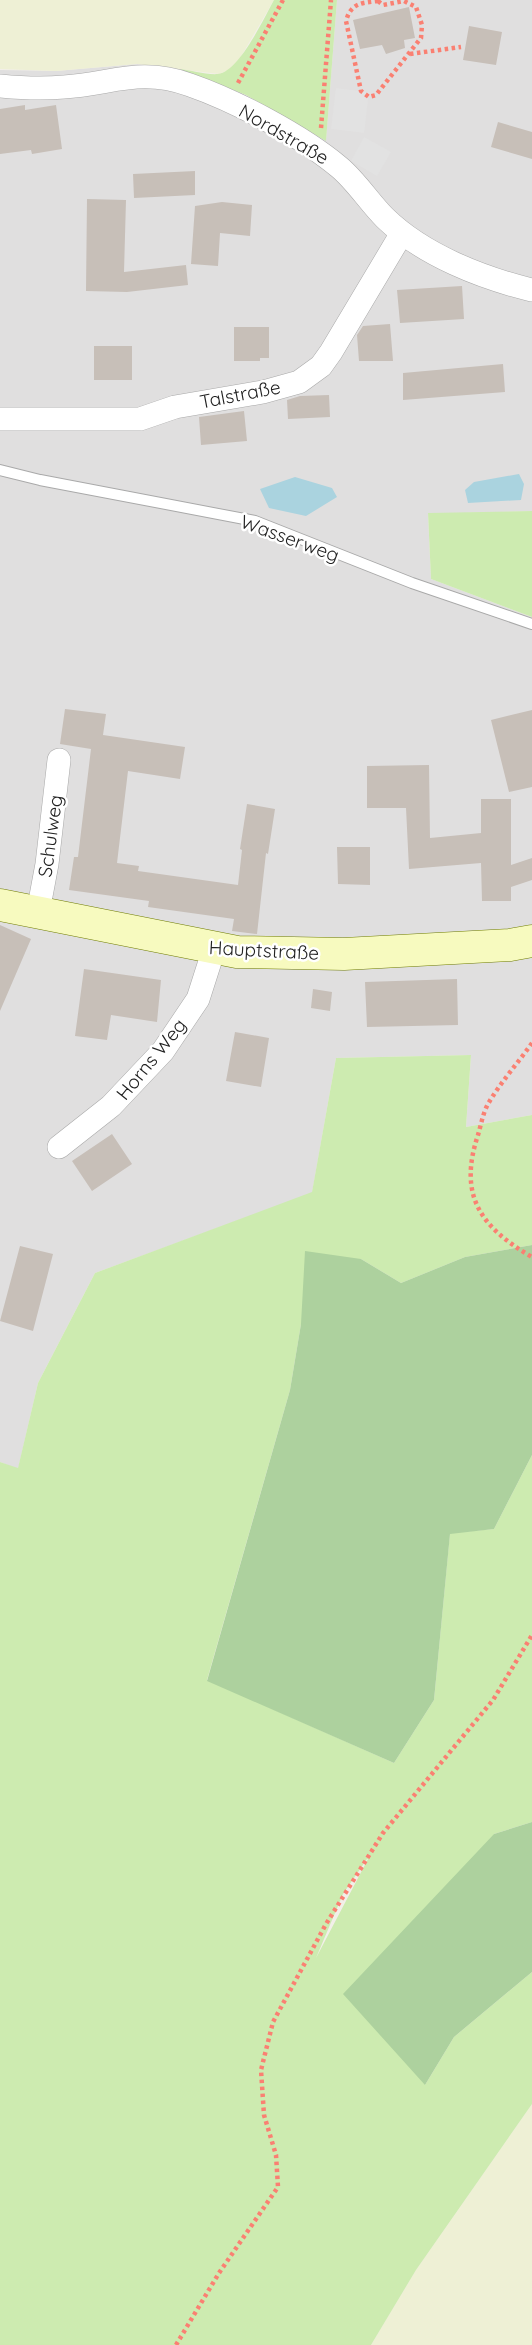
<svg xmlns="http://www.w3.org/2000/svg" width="532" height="2345" viewBox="0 0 532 2345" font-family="Quicksand,sans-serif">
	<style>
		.residential { fill: #e0dfdf }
		.farmland { fill: #eef0d5 }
		.grass { fill: #cdebb0; fill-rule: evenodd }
		.forest { fill: #add19e }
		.parking { fill: #e2e2e2 }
		.water { fill: #aad3df }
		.building { fill: #c7bfb8 }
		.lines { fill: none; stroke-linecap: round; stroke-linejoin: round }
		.lane-casing { stroke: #a9a9a9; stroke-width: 12 }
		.street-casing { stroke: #a9a9a9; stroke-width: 24 }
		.secondary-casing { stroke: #707d05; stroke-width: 33 }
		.path { stroke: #fa8072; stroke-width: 4.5; stroke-dasharray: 3.5 3.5; stroke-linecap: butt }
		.lane { stroke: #fff; stroke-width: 10 }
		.street { stroke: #fff; stroke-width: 23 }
		.secondary { stroke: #f7fabf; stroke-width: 32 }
		.labels { text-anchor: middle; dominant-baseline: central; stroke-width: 5; stroke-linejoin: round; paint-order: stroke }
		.street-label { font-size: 19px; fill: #222; stroke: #fff }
	</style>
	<rect width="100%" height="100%" fill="#f2efe9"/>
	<path class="residential" d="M 337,0 L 532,0 L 532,511 L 428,514 L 431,579 L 532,617 L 532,1115 L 466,1127 L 471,1055 L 336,1058 L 312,1193 L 95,1273 L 38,1383 L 18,1469 L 0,1462 L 0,70 L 56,71 L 137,64 L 179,69 L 246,95 L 326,140 Z"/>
	<path class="farmland" d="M 0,0 L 274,0 L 239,60 L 229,70 L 219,74 L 137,64 L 56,71 L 0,69 Z
		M 532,2104 L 532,2345 L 371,2345 L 416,2270 Z"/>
	<path class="grass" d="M 274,0 L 337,0 L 326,141 L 246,95 L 179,69 C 191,70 206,75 218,74 C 239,72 264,18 274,0 Z
		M 532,511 L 532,617 L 431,579 L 428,513 Z
		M 471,1055 L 466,1127 L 532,1115 L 532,1245 L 465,1257 L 401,1283 L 361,1259 L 301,1324 L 290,1390 L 207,1680 L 394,1763 L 434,1700 L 450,1533 L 494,1529 L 532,1455 L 532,1822 L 494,1834 L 425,2085 L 454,2037 L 532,1972 L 532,2104 L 416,2270 L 371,2345 L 0,2345 L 0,1462 L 18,1468 L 38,1383 L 95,1273 L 312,1192 L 336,1058 ZM 367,1859 L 368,1859 L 316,1958 L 343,1894 Z"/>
	<path class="forest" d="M 532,1245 L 532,1455 L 494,1529 L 450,1534 L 434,1700 L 394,1763 L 207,1681 L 290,1390 L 301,1324 L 305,1251 L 361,1259 L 401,1283 L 465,1257 Z
		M 532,1822 L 532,1972 L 454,2037 L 425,2085 L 343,1994 L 494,1834 Z"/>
	<path class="parking" d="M 336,88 L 369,92 L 364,133 L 331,129 Z
		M 364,137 L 391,152 L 377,176 L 351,161 Z"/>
	<path class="water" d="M 519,474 L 524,484 L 521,500 L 468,503 L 465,490 L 474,482 Z
		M 295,477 L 332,488 L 337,497 L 306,516 L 269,508 L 260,489 Z"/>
	<path class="building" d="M 409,7 L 415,38 L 404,40 L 405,48 L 386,54 L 382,45 L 360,49 L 353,20 Z
		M 469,26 L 502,32 L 496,65 L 463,60 Z
		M 25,105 L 25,110 L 56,105 L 62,149 L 32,154 L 31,150 L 0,154 L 0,109 Z
		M 498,122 L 532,132 L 532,159 L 491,147 Z
		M 195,171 L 195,195 L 134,198 L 133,174 Z
		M 87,199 L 126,200 L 124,272 L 186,265 L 188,285 L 127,292 L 86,291 Z
		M 222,202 L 252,205 L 250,236 L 220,233 L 218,266 L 191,264 L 195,206 Z
		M 462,286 L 464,319 L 400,323 L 397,290 Z
		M 390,324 L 393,361 L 359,361 L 357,335 L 363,326 Z
		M 234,327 L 269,327 L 269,358 L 260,358 L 260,361 L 234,361 Z
		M 94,346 L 132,346 L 132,380 L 94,380 Z
		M 503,364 L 505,392 L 403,400 L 403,373 Z
		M 329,395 L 330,417 L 288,419 L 287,400 L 300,396 Z
		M 244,411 L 247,441 L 201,445 L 199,417 Z
		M 65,709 L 106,714 L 103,735 L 185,747 L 180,779 L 128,771 L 117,863 L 139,866 L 138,871 L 238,885 L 242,850 L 240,849 L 247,804 L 275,809 L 268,854 L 266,853 L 257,934 L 232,931 L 234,919 L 148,907 L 149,901 L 69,890 L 74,857 L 78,857 L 91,749 L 60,744 Z
		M 532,710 L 532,787 L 509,792 L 491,720 Z
		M 429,765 L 430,838 L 481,833 L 481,799 L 511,799 L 511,865 L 532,858 L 532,880 L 511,887 L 511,901 L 482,901 L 481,863 L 409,869 L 406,808 L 367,808 L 367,766 Z
		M 337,847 L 370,847 L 370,885 L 338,884 Z
		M 0,925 L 31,939 L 0,1011 Z
		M 84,969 L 161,980 L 157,1022 L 111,1015 L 107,1040 L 75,1036 Z
		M 457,979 L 458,1025 L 367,1027 L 365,982 Z
		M 313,989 L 332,992 L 330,1011 L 311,1008 Z
		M 235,1032 L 269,1038 L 261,1087 L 226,1081 Z
		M 112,1134 L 132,1164 L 92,1191 L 72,1161 Z
		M 20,1246 L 53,1254 L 33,1331 L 0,1321 Z"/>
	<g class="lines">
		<g class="lane-casing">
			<path id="lane" d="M 0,470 L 40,480 L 255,521 L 412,583 L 532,624"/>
		</g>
		<g class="street-casing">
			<path id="street" d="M 0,86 C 21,88 43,89 64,87 C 112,84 140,67 190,85 C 236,101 302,136 339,167 C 356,181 369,202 385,218 C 423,255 482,278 532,290
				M 0,419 L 140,419 L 175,407 L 263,392 L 299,382 L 321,366 L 331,352 L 402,233
				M 38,912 L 47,864 L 59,760
				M 59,1147 L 111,1106 L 163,1051 L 198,999 L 214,949"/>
		</g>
		<g class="secondary-casing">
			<path id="secondary" d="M 0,905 L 237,952 L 344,954 L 510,945 L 532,941"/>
		</g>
		<path class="path" d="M 378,1 L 383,5 L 404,1 L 416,7 L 422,25 L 421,38 L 376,95 L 369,97 L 361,91 L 346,21 C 351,3 361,3 378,1 Z
			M 410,54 L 461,47
			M 238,83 L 283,0
			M 321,128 L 331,0
			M 532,1043 C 518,1063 500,1083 488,1104 C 483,1113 481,1125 478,1135 C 458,1195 480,1227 532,1257
			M 176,2345 L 219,2273 L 278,2187 L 276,2155 L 264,2115 L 261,2070 L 273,2022 L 326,1924 L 383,1833 L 493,1700 L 532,1635"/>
		<use href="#lane" class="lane"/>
		<use href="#street" class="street"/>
		<use href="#secondary" class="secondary"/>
	</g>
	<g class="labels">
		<g class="street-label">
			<text transform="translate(284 134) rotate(30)">Nordstraße</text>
			<text transform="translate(240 394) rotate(-11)">Talstraße</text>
			<text transform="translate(290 538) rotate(20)">Wasserweg</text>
			<text transform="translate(50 836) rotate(-82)">Schulweg</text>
			<text transform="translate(264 950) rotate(3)">Hauptstraße</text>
			<text transform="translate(151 1059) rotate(-51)">Horns Weg</text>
		</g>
	</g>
</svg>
